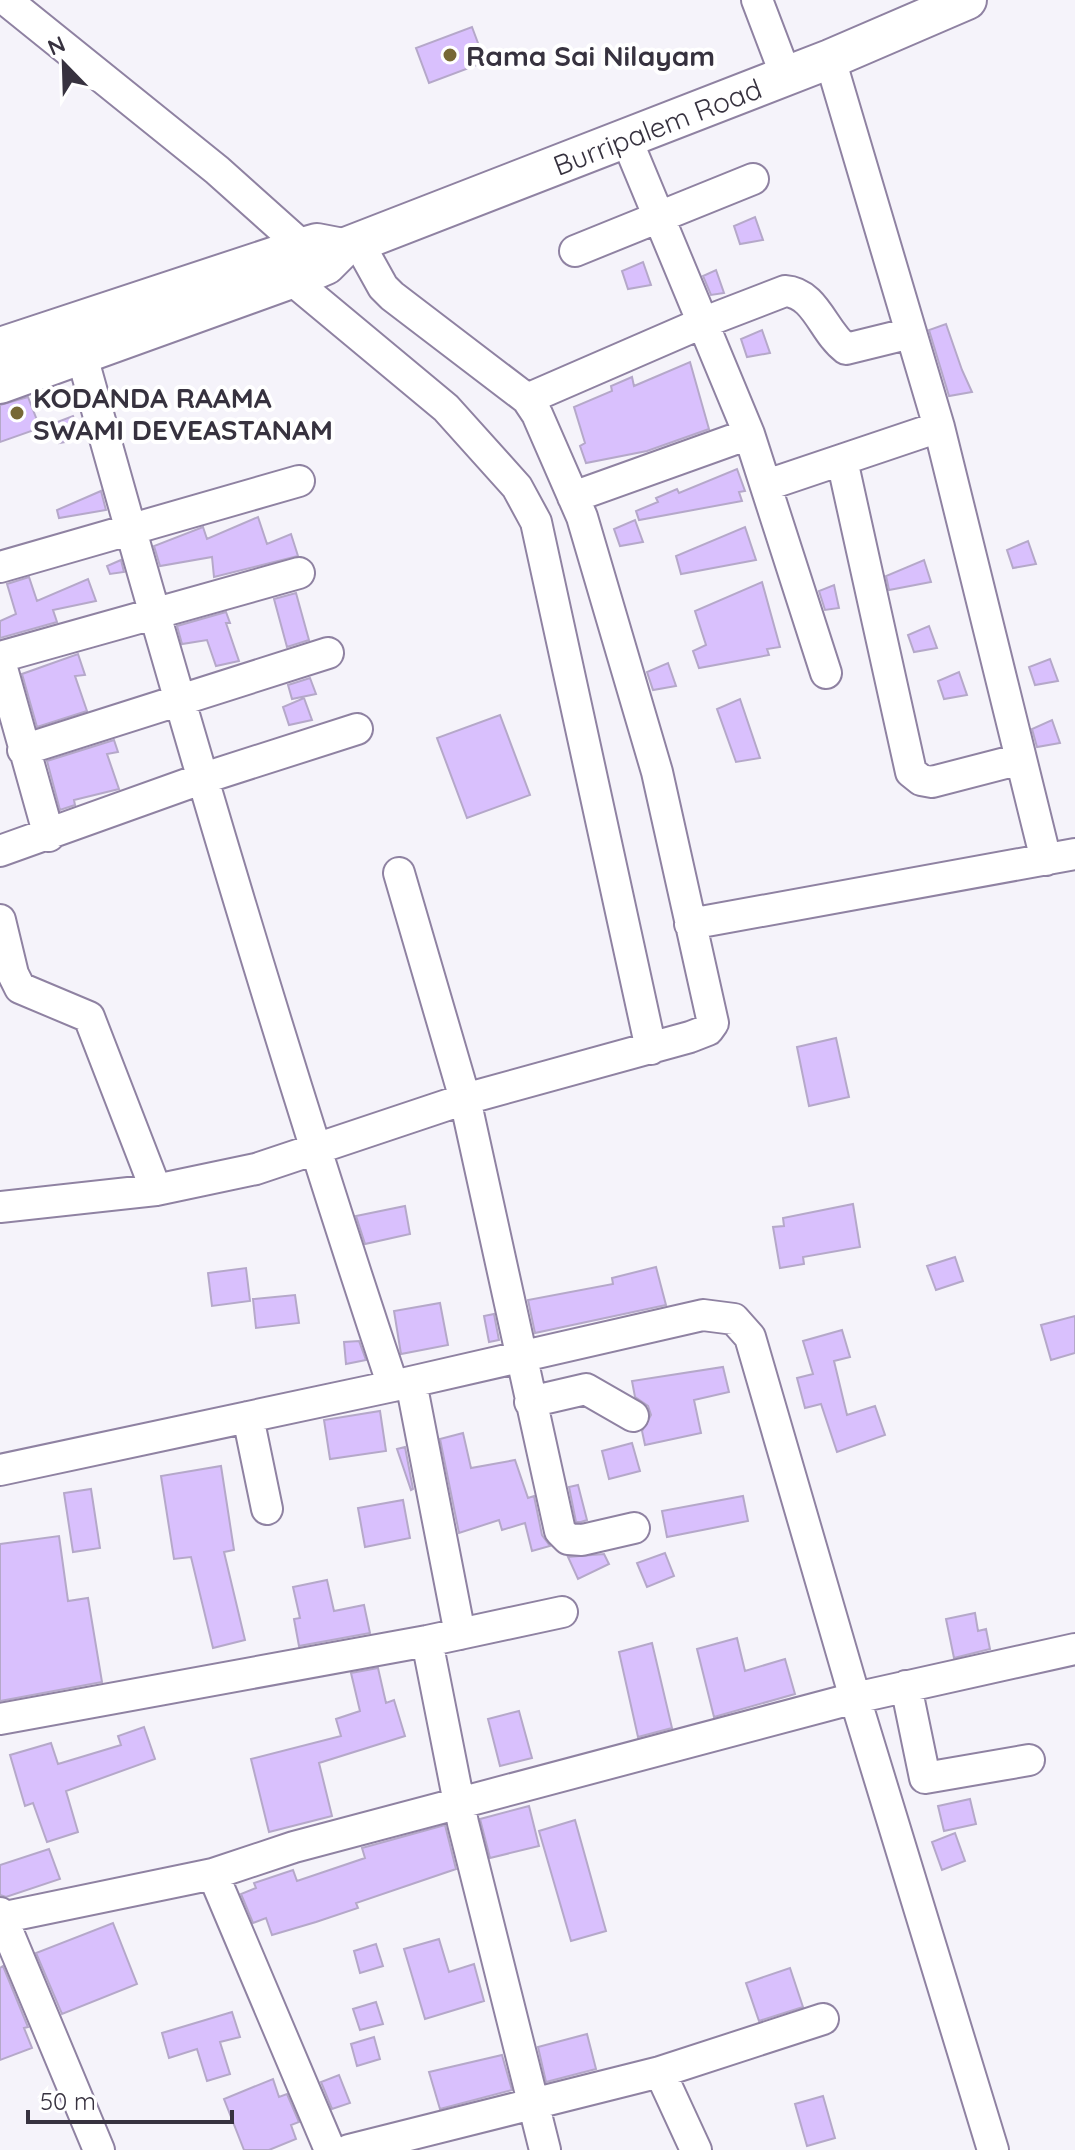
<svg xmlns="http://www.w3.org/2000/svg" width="1075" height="2150" viewBox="0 0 1075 2150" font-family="Quicksand,sans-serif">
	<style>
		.building { fill: #d9c0fd; stroke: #b5a8c9; stroke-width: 2 }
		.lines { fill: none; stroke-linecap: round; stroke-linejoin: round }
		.minor-casing { stroke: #8f82a2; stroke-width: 34 }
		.major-casing { stroke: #8f82a2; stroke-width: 42 }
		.minor { stroke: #fff; stroke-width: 30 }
		.major { stroke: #fff; stroke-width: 38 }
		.poi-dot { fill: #776835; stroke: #fff; stroke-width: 3 }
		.labels { text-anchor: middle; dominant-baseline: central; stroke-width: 8; stroke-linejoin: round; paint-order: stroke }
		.poi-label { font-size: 28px; font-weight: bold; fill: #37323f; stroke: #fff; text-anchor: start }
		.street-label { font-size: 28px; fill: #37323f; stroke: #fff }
	</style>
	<rect width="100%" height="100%" fill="#f5f3fa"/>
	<path class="building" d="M 472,27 L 485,62 L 429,83 L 416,48 Z
		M 755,217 L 763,240 L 740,244 L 734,226 Z
		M 643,262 L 651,285 L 628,289 L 622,271 Z
		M 716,270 L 724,293 L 711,295 L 703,276 Z
		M 946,324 L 962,370 L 972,392 L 949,396 L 929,330 Z
		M 762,330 L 770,353 L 747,357 L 741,339 Z
		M 690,362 L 709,429 L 647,451 L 586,463 L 580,446 L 585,443 L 574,407 L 612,391 L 611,386 L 632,377 L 634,386 Z
		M 28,397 L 40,428 L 0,442 L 0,405 Z
		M 73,416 L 82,439 L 59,443 L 52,424 Z
		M 737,469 L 745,491 L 739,492 L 742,501 L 639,520 L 636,511 L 658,502 L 656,498 L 677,489 L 679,493 Z
		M 101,491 L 106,510 L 59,518 L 57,510 Z
		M 258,517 L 267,544 L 291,534 L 298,556 L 214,577 L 212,557 L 160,566 L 154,546 L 203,527 L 207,539 Z
		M 635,520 L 643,542 L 620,546 L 614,529 Z
		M 745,527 L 756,560 L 681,574 L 676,556 Z
		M 1028,541 L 1036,564 L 1013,568 L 1007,550 Z
		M 121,560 L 124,572 L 110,574 L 107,566 Z
		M 924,560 L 931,582 L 889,590 L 886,576 Z
		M 29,577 L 37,601 L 88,579 L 96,601 L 53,610 L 57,622 L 0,638 L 0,621 L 16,614 L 7,584 Z
		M 762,582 L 780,647 L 767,649 L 769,655 L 699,668 L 693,651 L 706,645 L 695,611 Z
		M 834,585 L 839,608 L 825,610 L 819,591 Z
		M 296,593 L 309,640 L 287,647 L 274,599 Z
		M 226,612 L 230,623 L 226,623 L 239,661 L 216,666 L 207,640 L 182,644 L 177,626 Z
		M 929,626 L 937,648 L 914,652 L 908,635 Z
		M 78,654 L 85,675 L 75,676 L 87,711 L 37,727 L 22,674 Z
		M 1050,659 L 1058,681 L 1035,685 L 1029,667 Z
		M 668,663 L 676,686 L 653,690 L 647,672 Z
		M 959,672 L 967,695 L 944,699 L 938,681 Z
		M 310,678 L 316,694 L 292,699 L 288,685 Z
		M 304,698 L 312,720 L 289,725 L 283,707 Z
		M 740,699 L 760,758 L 736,762 L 717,709 Z
		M 500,715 L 530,795 L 467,818 L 437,738 Z
		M 1052,720 L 1060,743 L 1037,747 L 1032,729 Z
		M 114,740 L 118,752 L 107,754 L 119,789 L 74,800 L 75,805 L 60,810 L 47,761 Z
		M 836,1038 L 849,1097 L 809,1106 L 797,1047 Z
		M 853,1204 L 860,1247 L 803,1257 L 804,1264 L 780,1268 L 773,1227 L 784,1226 L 783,1218 Z
		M 405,1206 L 410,1234 L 365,1244 L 356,1216 Z
		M 955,1257 L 963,1281 L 936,1290 L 927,1266 Z
		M 656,1267 L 666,1305 L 535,1333 L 528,1300 L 613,1284 L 612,1278 Z
		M 246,1268 L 250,1301 L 212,1306 L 208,1273 Z
		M 295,1295 L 299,1323 L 256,1328 L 253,1299 Z
		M 440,1303 L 448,1345 L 401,1354 L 394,1311 Z
		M 494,1314 L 499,1340 L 489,1342 L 484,1316 Z
		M 1075,1316 L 1075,1353 L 1051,1360 L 1041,1325 Z
		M 842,1330 L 850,1357 L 834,1361 L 847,1415 L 875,1406 L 885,1435 L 837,1452 L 821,1404 L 805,1408 L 797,1378 L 813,1374 L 803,1341 Z
		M 359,1341 L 366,1360 L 346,1364 L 344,1342 Z
		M 723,1367 L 729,1392 L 694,1400 L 701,1433 L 645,1445 L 642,1431 L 651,1415 L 648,1406 L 635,1397 L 632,1381 Z
		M 380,1411 L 386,1451 L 330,1459 L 324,1420 Z
		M 463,1433 L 471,1468 L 515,1460 L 528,1498 L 534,1496 L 542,1535 L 550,1546 L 532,1551 L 525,1523 L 502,1530 L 499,1520 L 459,1533 L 440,1439 Z
		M 632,1443 L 640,1471 L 609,1479 L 602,1451 Z
		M 405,1447 L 413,1489 L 411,1490 L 397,1449 Z
		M 221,1466 L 234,1550 L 224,1552 L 245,1640 L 213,1648 L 191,1557 L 174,1559 L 161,1476 Z
		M 578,1485 L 587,1520 L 581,1522 L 576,1522 L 569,1487 Z
		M 91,1489 L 100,1548 L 73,1552 L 64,1493 Z
		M 743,1496 L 748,1521 L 667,1537 L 662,1511 Z
		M 403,1500 L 410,1538 L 365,1547 L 358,1508 Z
		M 59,1536 L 68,1601 L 88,1598 L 102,1682 L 0,1701 L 0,1544 Z
		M 665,1553 L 674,1576 L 647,1587 L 637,1563 Z
		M 604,1554 L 609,1564 L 578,1579 L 568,1557 Z
		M 327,1580 L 334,1611 L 364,1605 L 370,1633 L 299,1646 L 294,1619 L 300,1618 L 293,1587 Z
		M 975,1613 L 978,1631 L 986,1629 L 990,1649 L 954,1658 L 946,1619 Z
		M 737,1638 L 745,1671 L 785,1659 L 795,1694 L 714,1717 L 697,1649 Z
		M 652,1643 L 672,1728 L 638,1737 L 619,1652 Z
		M 378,1668 L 386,1703 L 394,1700 L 405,1736 L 319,1763 L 332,1816 L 269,1832 L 251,1759 L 341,1736 L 336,1719 L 360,1711 L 351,1673 Z
		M 519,1711 L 532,1758 L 500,1766 L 488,1719 Z
		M 144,1727 L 155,1759 L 66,1791 L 78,1832 L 47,1842 L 33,1803 L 25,1806 L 10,1755 L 51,1743 L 58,1764 L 121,1745 L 118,1736 Z
		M 970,1799 L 976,1824 L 944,1831 L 938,1806 Z
		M 529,1806 L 539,1846 L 490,1858 L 480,1819 Z
		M 575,1820 L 606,1931 L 571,1941 L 539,1831 Z
		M 445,1825 L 456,1869 L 356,1903 L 358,1908 L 316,1922 L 272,1935 L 266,1918 L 253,1923 L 241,1894 L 256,1888 L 254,1883 L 293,1870 L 297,1881 L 365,1858 L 362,1848 Z
		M 955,1833 L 965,1861 L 942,1870 L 932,1842 Z
		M 49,1849 L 60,1879 L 6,1897 L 0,1895 L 0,1865 Z
		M 113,1923 L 137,1984 L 62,2014 L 36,1953 Z
		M 439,1939 L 449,1972 L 474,1964 L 484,2001 L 425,2019 L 404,1949 Z
		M 376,1944 L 383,1966 L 360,1973 L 354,1951 Z
		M 3,1966 L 28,2027 L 24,2028 L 32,2048 L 0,2060 L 0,1968 Z
		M 790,1968 L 803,2007 L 759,2021 L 746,1983 Z
		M 376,2002 L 383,2024 L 360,2030 L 353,2009 Z
		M 232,2012 L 240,2037 L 220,2042 L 230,2074 L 207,2081 L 197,2049 L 169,2058 L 162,2033 Z
		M 587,2034 L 596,2069 L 546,2082 L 538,2047 Z
		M 374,2037 L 380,2059 L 357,2066 L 351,2044 Z
		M 502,2055 L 512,2090 L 440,2109 L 429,2072 Z
		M 339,2075 L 350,2103 L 332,2109 L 321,2082 Z
		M 273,2079 L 279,2097 L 287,2094 L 299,2122 L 291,2125 L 296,2139 L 269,2150 L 244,2150 L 224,2099 Z
		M 823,2096 L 835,2138 L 807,2146 L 795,2104 Z"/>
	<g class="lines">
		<g class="minor-casing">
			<path id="minor" d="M 6,0 L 217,170 L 303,247
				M 757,0 L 786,76
				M 830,59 L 939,427 L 1046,860
				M 626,138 L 749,434 L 826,673
				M 575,251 L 753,179
				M 291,279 L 446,408 L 517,487 L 536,522 L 651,1049
				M 82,356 C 178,702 279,1046 393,1386
				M 527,399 L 702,323 L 785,291 C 816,293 823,332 846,349 L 911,333
				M 842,460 L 911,772 L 921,780 L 932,782 L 1021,759
				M 767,485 L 939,427
				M 573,497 L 749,434
				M 0,567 L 299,481
				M 0,657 L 299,573
				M 0,661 L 49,836
				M 23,750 L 328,653
				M 0,851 L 201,779 L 357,729
				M 399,873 L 465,1099 L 560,1531 L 568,1539 L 582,1540 L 634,1528
				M 0,920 L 13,974 L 20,988 L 89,1017 L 156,1190
				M 690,924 L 1075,854
				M 0,1207 L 156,1190 L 256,1169 L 465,1099 L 690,1037 L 708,1030 L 713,1023 L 657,772 L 582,517 L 537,414 L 527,399 L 392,296 L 383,287 L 358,242
				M 411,1382 L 460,1634
				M 530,1402 L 586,1389 L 633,1416
				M 248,1417 L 267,1509
				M 0,1470 L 393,1386 L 703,1315 L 734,1319 L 750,1337 L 855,1698 L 993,2150
				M 427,1641 L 463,1823 L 545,2150
				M 906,1686 L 925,1778 L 1029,1760
				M 0,1719 L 427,1641 L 562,1612
				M 213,1874 L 330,2150
				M 0,1913 L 99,2150
				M 0,1918 L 213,1874 L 294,1847 L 855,1698 L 1075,1649
				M 660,2072 L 696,2150
				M 349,2150 L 660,2072 L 823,2019"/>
		</g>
		<g class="major-casing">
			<g id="major">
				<path d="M 0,347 L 303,247 L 317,243 L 343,248"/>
				<path id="s1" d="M 0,384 L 305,274 L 326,265 L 343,248 L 830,59 L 967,0"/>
			</g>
		</g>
		<use href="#minor" class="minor"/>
		<use href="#major" class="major"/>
	</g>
	<g class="poi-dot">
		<circle cx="450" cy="55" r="8"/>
		<circle cx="17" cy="413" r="8"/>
	</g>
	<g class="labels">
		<g class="poi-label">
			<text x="466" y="55">Rama Sai Nilayam</text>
			<text x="33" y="397">KODANDA RAAMA<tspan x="33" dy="32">SWAMI DEVEASTANAM</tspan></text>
		</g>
		<g class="street-label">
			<text stroke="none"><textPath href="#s1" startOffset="708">Burripalem Road</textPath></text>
		</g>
	</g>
	<g transform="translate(64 64) rotate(337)" stroke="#ffffff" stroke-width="6" paint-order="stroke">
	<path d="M0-6L14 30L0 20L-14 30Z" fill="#37323f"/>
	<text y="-12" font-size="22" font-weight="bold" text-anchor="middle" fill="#37323f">N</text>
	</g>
	<path d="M28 2110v12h204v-12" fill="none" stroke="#37323f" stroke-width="4"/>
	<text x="40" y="2110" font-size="24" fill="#37323f" stroke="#ffffff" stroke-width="6" paint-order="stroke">50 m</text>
</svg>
